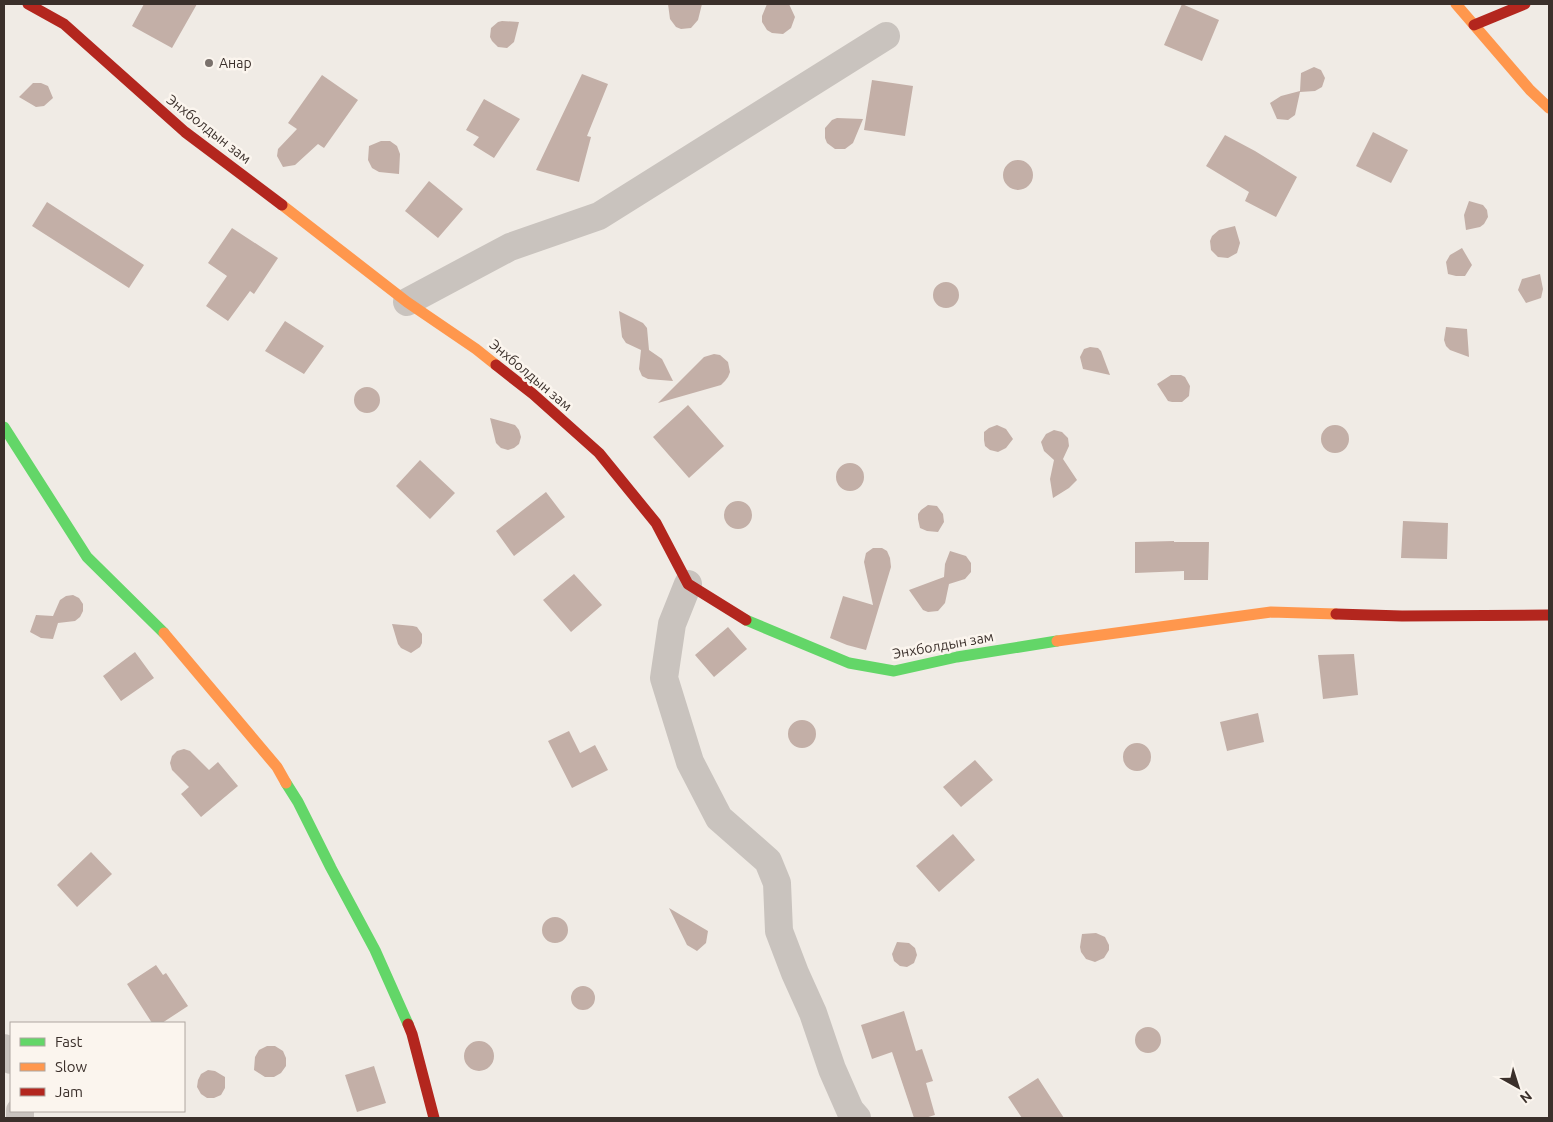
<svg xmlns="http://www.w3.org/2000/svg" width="1553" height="1122" viewBox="0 0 1553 1122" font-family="Ubuntu,sans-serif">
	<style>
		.building { fill: #c3afa7 }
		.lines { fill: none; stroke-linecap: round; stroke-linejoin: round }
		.street { stroke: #c9c3be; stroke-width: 28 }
		.fast { stroke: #63d668; stroke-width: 11 }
		.slow { stroke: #ff974d; stroke-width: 11 }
		.jam { stroke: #b3261e; stroke-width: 11 }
		.poi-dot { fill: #7a716c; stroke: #fbf5ee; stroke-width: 2 }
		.labels { text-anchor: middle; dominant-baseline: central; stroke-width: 5; stroke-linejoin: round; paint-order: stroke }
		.poi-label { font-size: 14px; fill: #3b302b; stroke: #fbf5ee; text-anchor: start }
		.street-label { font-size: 14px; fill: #3b302b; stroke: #fbf5ee }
	</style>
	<rect width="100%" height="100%" fill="#f0ebe5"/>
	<path class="building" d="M 144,4 L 197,4 L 172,48 L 132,26 Z
		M 668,4 L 702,4 L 698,20 L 691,28 L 681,29 L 676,27 L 670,19 Z
		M 767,4 L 789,4 L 795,17 L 791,28 L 783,34 L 772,33 L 767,30 L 762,22 L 762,16 Z
		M 1182,4 L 1219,20 L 1202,61 L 1164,45 Z
		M 502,21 L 519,22 L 514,42 L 507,48 L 498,47 L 492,41 L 490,37 L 491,28 L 498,22 Z
		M 1314,67 L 1321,70 L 1325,78 L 1322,87 L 1315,91 L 1300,92 L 1295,115 L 1288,120 L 1277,119 L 1270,103 L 1281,96 L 1300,91 L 1301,73 Z
		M 582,74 L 608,84 L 587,136 L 591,137 L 579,182 L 536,170 Z
		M 322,75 L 358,100 L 324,148 L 318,144 L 295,165 L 283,167 L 277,156 L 278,149 L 297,129 L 288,123 Z
		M 872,80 L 913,86 L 905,136 L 864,130 Z
		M 33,83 L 41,83 L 48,86 L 53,98 L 44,106 L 36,107 L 19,97 Z
		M 484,99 L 520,119 L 494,158 L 473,145 L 479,137 L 466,130 Z
		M 837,118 L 863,119 L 853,143 L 845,149 L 835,149 L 827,143 L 825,138 L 825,128 L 832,120 Z
		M 1373,132 L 1408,150 L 1391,183 L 1356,166 Z
		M 1225,135 L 1255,151 L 1297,177 L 1276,217 L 1245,201 L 1249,192 L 1206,166 Z
		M 381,141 L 390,141 L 397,146 L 400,154 L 399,174 L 379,172 L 372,168 L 368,160 L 369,146 Z
		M1003 175a15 15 0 1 1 30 0a15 15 0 1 1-30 0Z
		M 429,181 L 463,209 L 438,238 L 405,211 Z
		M 1469,201 L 1483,205 L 1487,210 L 1488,217 L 1484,224 L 1480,227 L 1466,230 L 1464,215 Z
		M 47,202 L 144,265 L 129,288 L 32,226 Z
		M 1235,226 L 1240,243 L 1237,253 L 1228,258 L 1218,257 L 1211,250 L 1210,241 L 1212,236 L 1219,230 Z
		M 232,228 L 278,258 L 254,294 L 250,291 L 228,321 L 206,306 L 227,276 L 208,263 Z
		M 1462,248 L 1472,265 L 1465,276 L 1456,276 L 1448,274 L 1446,262 L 1450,255 Z
		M 1540,274 L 1543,289 L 1541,298 L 1526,303 L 1518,290 L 1522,279 Z
		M933 295a13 13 0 1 1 26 0a13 13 0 1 1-26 0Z
		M 619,311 L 643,323 L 647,328 L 649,350 L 662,359 L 673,381 L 648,379 L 642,376 L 639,369 L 641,350 L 626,343 L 622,337 Z
		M 285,321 L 324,346 L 304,374 L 265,351 Z
		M 1446,327 L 1467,329 L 1469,357 L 1450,350 L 1446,346 L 1444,340 Z
		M 1090,347 L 1098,348 L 1101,351 L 1110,375 L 1083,369 L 1080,357 L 1084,349 Z
		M 714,354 L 720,355 L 728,362 L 730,372 L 728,377 L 725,381 L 721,385 L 658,403 L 704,357 Z
		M 1171,375 L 1181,375 L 1185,377 L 1190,386 L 1189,396 L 1182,402 L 1172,402 L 1168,401 L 1157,384 Z
		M354 400a13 13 0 1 1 26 0a13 13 0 1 1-26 0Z
		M 688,405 L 724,446 L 689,478 L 653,437 Z
		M 490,418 L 515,425 L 519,430 L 521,437 L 519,444 L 514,448 L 508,450 L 501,448 L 496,443 Z
		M1321 439a14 14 0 1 1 28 0a14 14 0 1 1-28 0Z
		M 997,425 L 1006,429 L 1013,439 L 1006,448 L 998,452 L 990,450 L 985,446 L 984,440 L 984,432 L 989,428 Z
		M 1054,430 L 1062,432 L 1068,438 L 1069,446 L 1063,459 L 1077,480 L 1069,488 L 1053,498 L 1050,479 L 1054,460 L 1044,451 L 1041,442 L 1046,434 Z
		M 420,460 L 455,493 L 430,519 L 396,486 Z
		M836 477a14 14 0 1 1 28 0a14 14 0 1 1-28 0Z
		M 546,492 L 565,517 L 514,556 L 496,531 Z
		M724 515a14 14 0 1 1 28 0a14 14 0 1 1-28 0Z
		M 928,505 L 937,506 L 943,514 L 944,522 L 938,532 L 927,531 L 920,528 L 918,519 L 918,514 L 921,510 Z
		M 1403,521 L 1448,523 L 1447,559 L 1401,558 Z
		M 1174,541 L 1174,542 L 1209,542 L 1208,580 L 1184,580 L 1184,571 L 1135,573 L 1135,542 Z
		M 873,548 L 882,548 L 887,551 L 890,558 L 891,567 L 866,650 L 847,645 L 830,638 L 843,596 L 873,605 L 864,562 L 866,553 Z
		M 950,551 L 966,556 L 971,563 L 971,572 L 965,579 L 949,584 L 945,603 L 938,611 L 928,612 L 923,610 L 909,590 L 944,577 L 945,564 Z
		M 574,574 L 602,605 L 571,632 L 543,600 Z
		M 73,595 L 79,598 L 83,604 L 83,611 L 80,617 L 75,621 L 58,623 L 53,639 L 41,638 L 30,632 L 36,615 L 53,616 L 60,600 L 66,596 Z
		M 392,624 L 413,626 L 417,627 L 422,634 L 422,643 L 420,647 L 411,653 L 401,648 L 398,644 Z
		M 728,627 L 747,649 L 714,677 L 695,655 Z
		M 135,652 L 154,678 L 121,701 L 103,676 Z
		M 1354,654 L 1358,695 L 1323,699 L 1318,655 Z
		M 1258,713 L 1264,742 L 1227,751 L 1220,722 Z
		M788 734a14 14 0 1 1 28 0a14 14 0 1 1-28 0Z
		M 569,731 L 580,753 L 595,745 L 608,770 L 572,788 L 548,741 Z
		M1123 757a14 14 0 1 1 28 0a14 14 0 1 1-28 0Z
		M 184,749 L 190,751 L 209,770 L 218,762 L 238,786 L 201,817 L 181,794 L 189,787 L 172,770 L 170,763 L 172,756 L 177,751 Z
		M 975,760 L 993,780 L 961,807 L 943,787 Z
		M 953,834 L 975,860 L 939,892 L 916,866 Z
		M 91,852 L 112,874 L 77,907 L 57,885 Z
		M 669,908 L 708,931 L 706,943 L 697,951 L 687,945 Z
		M542 930a13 13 0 1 1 26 0a13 13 0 1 1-26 0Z
		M 1096,933 L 1105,937 L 1109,945 L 1109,950 L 1104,958 L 1095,962 L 1086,959 L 1081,952 L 1080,947 L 1082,934 Z
		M 897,942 L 909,943 L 915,948 L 917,955 L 914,963 L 907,967 L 900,966 L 894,961 L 892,954 Z
		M 156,965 L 163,975 L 166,973 L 188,1006 L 162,1023 L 152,1023 L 127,984 Z
		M571 998a12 12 0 1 1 24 0a12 12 0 1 1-24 0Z
		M 904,1011 L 916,1051 L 922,1049 L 933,1081 L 926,1083 L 935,1115 L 925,1118 L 914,1118 L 892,1052 L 872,1059 L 861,1025 Z
		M1135 1040a13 13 0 1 1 26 0a13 13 0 1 1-26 0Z
		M464 1056a15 15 0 1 1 30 0a15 15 0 1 1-30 0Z
		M 267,1046 L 275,1046 L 283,1051 L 286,1058 L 286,1066 L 281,1073 L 274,1077 L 265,1077 L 254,1070 L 255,1057 L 259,1050 Z
		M 374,1066 L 386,1103 L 357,1112 L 345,1075 Z
		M 208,1070 L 215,1071 L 225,1077 L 225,1088 L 221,1095 L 214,1098 L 207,1098 L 201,1094 L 197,1087 L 198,1080 L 201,1074 Z
		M 1038,1078 L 1064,1118 L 1022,1118 L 1008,1097 Z"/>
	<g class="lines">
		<path class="street" d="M 407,302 L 510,247 L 599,216 L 886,36
			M 688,584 L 672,624 L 664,678 L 690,762 L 719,818 L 768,861 L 777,883 L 779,931 L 795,973 L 813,1013 L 832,1069 L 850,1110 L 857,1118
			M 4,1048 L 11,1060
			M 20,1118 L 20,1111"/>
		<path class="fast" d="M 4,427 L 87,557 L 164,633
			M 746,620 L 849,663 L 894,671 L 957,657 L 1057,641
			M 286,783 L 298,802 L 331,868 L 375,950 L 408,1024"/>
		<path class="slow" d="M 1456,4 L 1530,90 L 1549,108
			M 282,205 L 407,302 L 476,349 L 496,365
			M 164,633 L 277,767 L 286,783
			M 1057,641 L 1271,612 L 1336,614"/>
		<path class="jam" d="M 28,4 L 64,24 L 185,132 L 282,205
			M 1474,25 L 1525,4
			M 496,365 L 533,394 L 599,453 L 656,523 L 688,584 L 746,620
			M 1336,614 L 1402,616 L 1549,615
			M 408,1024 L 412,1034 L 434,1118"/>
	</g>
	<circle class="poi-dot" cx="209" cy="63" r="5"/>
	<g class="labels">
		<g class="poi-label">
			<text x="219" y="63">Анар</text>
		</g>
		<g class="street-label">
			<text transform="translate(209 129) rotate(38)">Энхболдын зам</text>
			<text transform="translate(531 375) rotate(40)">Энхболдын зам</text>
			<text transform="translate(943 645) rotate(-10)">Энхболдын зам</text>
		</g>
	</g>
	<rect width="1553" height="1122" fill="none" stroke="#3b302b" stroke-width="10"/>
	<rect x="10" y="1022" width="175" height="90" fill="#fbf5ee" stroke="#aea6a0"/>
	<rect x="20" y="1038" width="25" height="8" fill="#63d668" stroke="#aea6a0"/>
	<text x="55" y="1047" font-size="15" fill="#3b302b">Fast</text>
	<rect x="20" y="1063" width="25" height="8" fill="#ff974d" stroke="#aea6a0"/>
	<text x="55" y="1072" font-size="15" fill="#3b302b">Slow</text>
	<rect x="20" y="1088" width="25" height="8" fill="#b3261e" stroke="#aea6a0"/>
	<text x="55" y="1097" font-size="15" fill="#3b302b">Jam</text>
	<g transform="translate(1518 1087) rotate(141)" stroke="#fbf5ee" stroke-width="4" paint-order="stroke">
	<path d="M0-4L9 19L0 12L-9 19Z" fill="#3b302b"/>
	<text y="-8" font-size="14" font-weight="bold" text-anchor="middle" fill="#3b302b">N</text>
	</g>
</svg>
